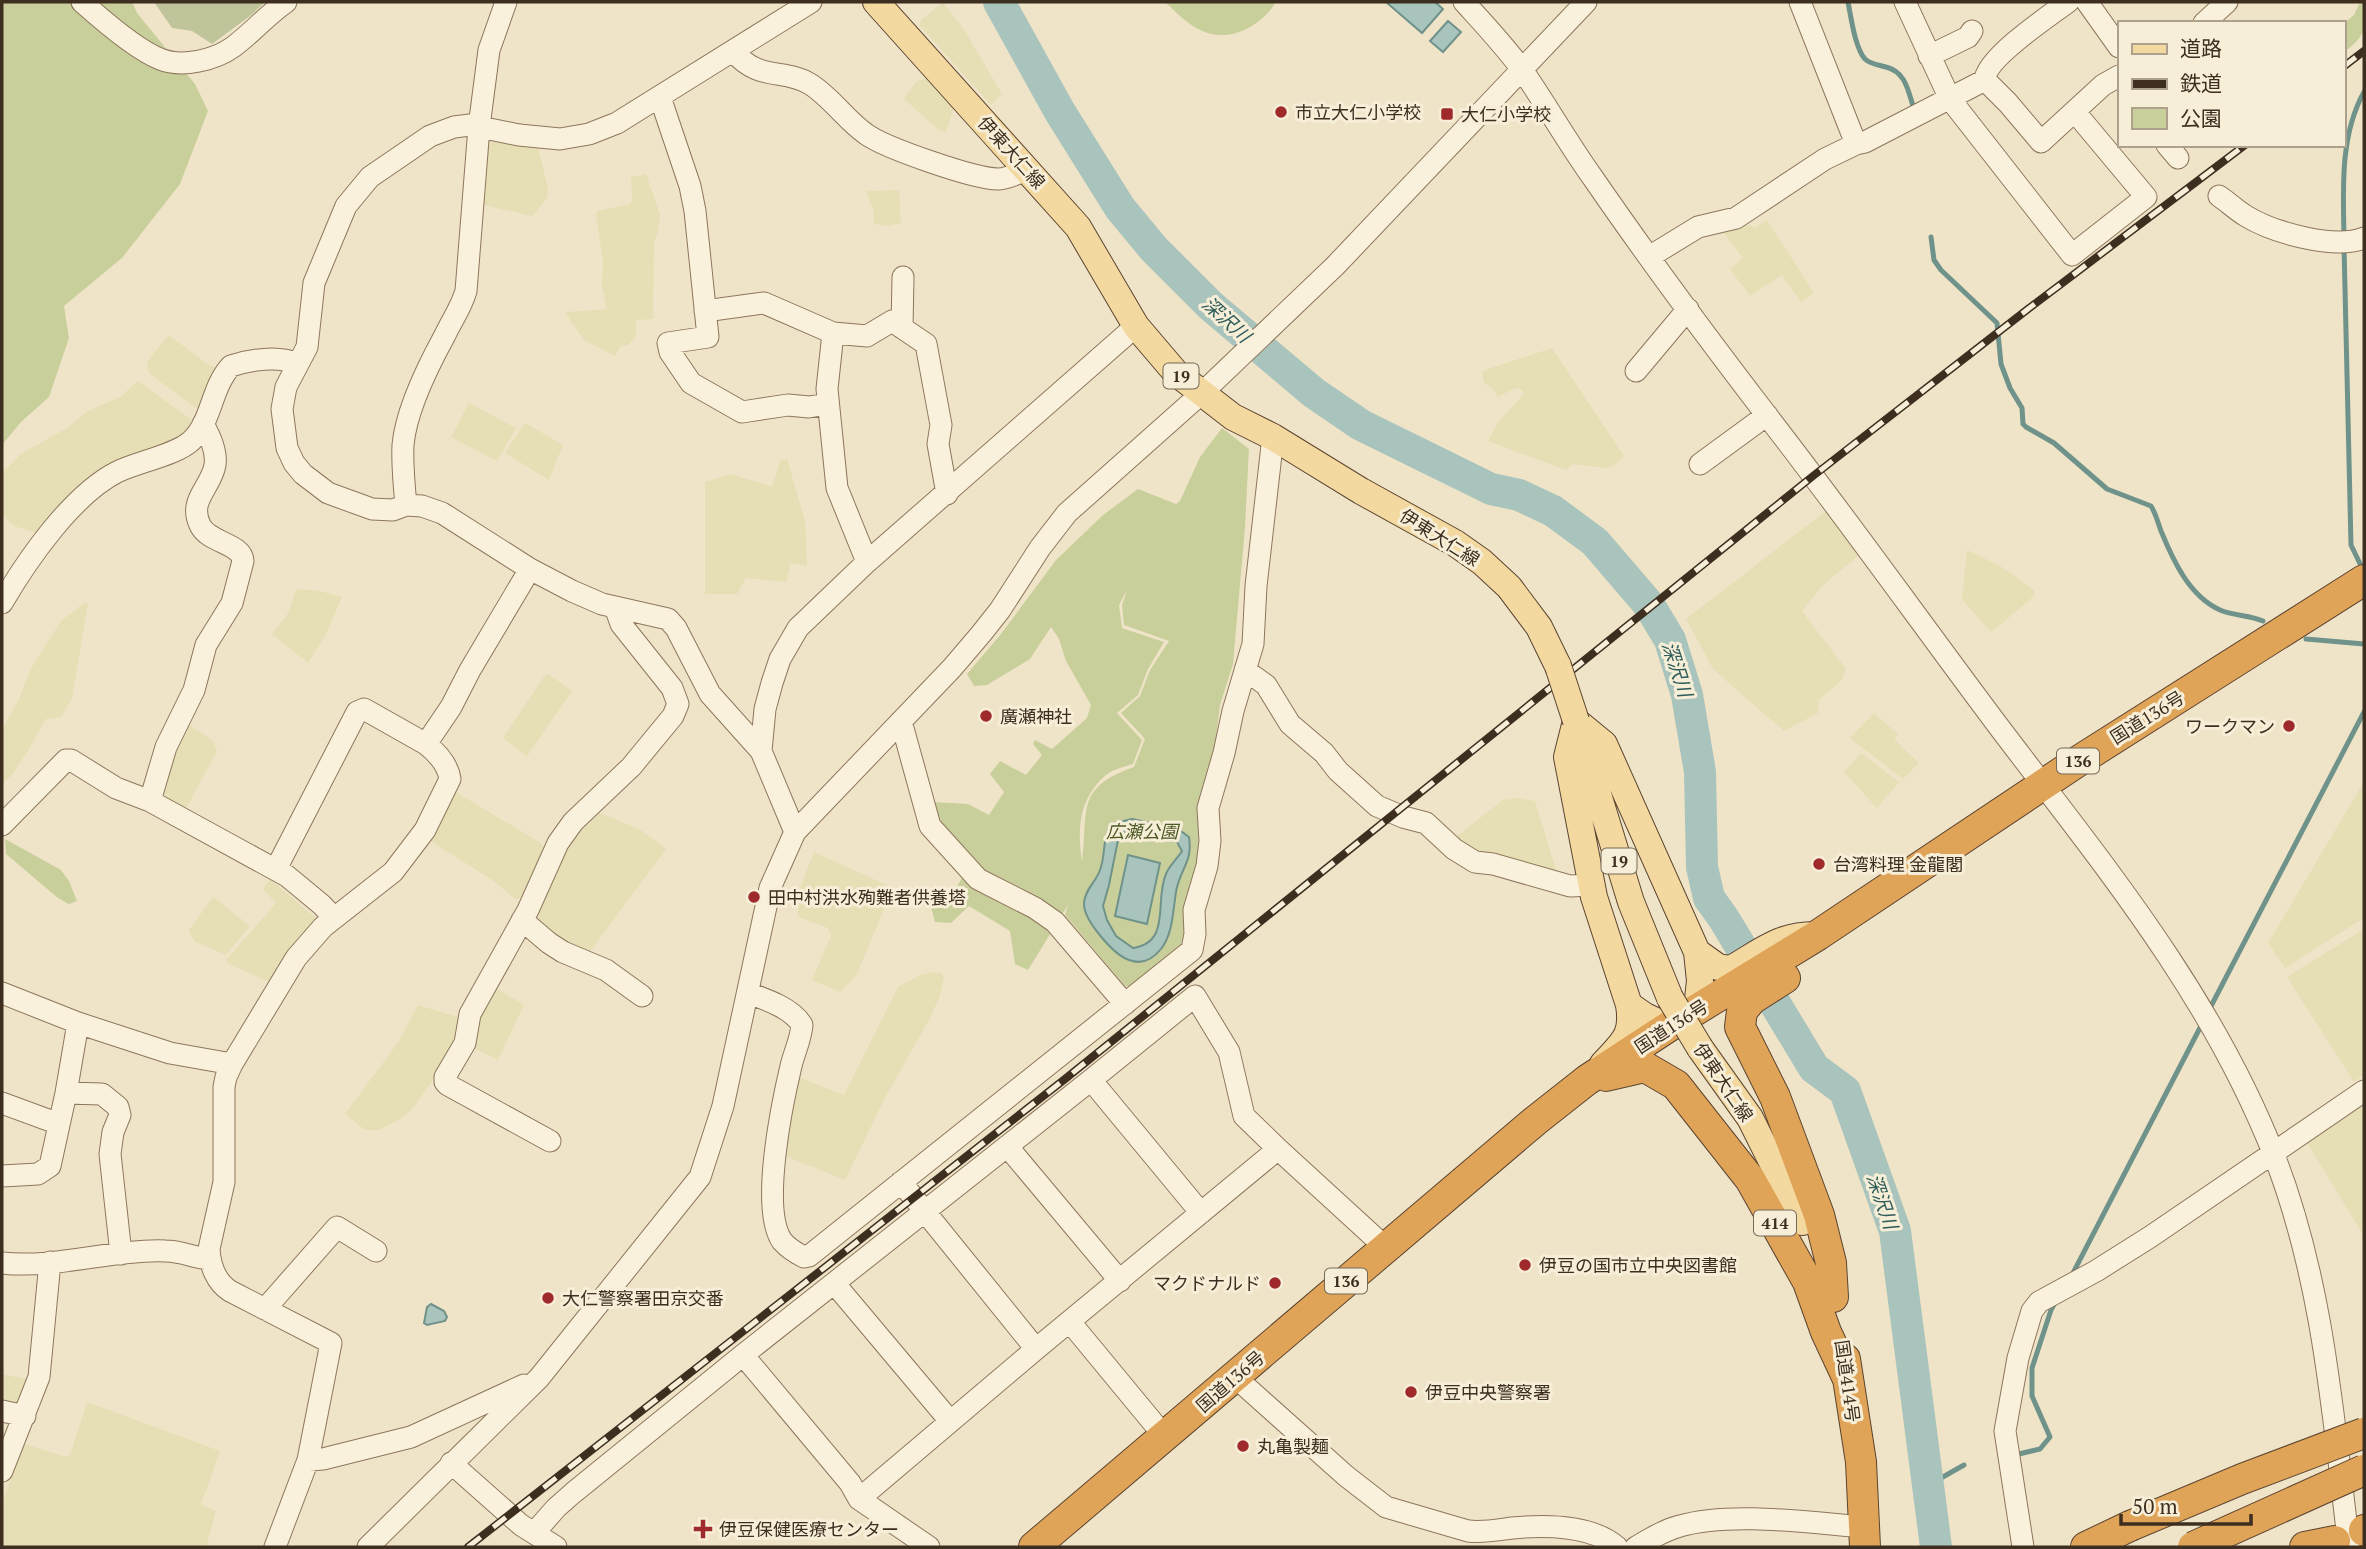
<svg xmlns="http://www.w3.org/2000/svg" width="2366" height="1549" viewBox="0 0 2366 1549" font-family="'PT Serif','Noto Sans JP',serif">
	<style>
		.farmland { fill: #e6deb5 }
		.green { fill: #c9cf9b; fill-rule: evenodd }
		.cemetery { fill: #bfc49a }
		.water { fill: #a9c4bc; stroke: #6f938a; stroke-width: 2; fill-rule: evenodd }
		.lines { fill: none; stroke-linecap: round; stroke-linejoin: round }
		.stream { stroke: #6f938a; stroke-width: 5 }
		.river { stroke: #a9c4bc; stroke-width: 32 }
		.minor-casing { stroke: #8d765c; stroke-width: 23 }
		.major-casing { stroke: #5b4430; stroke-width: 28 }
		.highway-casing { stroke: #5b4430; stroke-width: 32 }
		.minor { stroke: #faf1dc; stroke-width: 21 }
		.major { stroke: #f3d9a0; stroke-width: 26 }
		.highway { stroke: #e0a458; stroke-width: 30 }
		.rail-casing { stroke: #3d2e20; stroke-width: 8 }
		.rail { stroke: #f7eed8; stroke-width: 5; stroke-dasharray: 16; stroke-linecap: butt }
		.major-bridge-casing { stroke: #5b4430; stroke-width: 28; stroke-linecap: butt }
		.highway-bridge-casing { stroke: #5b4430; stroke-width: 32; stroke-linecap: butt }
		.major-bridge { stroke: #f3d9a0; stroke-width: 26 }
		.highway-bridge { stroke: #e0a458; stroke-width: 30 }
		.poi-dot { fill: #9e2a2b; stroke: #f7eed8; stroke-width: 2.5 }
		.labels { text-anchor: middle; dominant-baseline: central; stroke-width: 6; stroke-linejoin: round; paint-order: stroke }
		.shield { fill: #f7eed8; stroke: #756857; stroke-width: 2 }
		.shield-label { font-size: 16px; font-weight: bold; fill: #3d2e20 }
		.poi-label { font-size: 18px; fill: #3d2e20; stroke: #f7eed8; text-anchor: start }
		.street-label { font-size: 18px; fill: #3d2e20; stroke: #f7eed8 }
		.park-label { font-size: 18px; font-style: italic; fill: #4d5a26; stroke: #f7eed8 }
		.water-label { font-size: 19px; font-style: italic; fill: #2f5d5a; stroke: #f7eed8 }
	</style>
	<rect width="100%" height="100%" fill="#f0e4c8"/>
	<path class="farmland" d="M 943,2 L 963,28 L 1002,94 L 991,105 L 920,26 L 921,20 Z
		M 926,78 L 954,107 L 946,132 L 938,129 L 904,99 L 916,82 Z
		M 496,138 L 538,146 L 548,190 L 547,198 L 533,216 L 483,205 L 487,141 Z
		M 646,174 L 660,215 L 658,232 L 654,243 L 653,319 L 636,320 L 636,337 L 628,345 L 621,346 L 615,356 L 584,340 L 566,314 L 567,312 L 607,309 L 602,287 L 603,261 L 596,215 L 597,211 L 630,204 L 632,200 L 631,177 Z
		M 899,190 L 901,223 L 888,226 L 874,224 L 873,209 L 866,191 Z
		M 1767,220 L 1814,293 L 1801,302 L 1782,275 L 1750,296 L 1730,269 L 1743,258 L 1724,233 L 1732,227 L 1742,225 L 1749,225 L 1755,228 Z
		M 168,336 L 170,336 L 209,365 L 220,370 L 201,408 L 194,407 L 150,374 L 147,368 L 148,361 Z
		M 1552,348 L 1624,456 L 1613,466 L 1605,468 L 1573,464 L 1566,470 L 1488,441 L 1498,422 L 1523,395 L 1523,391 L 1519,388 L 1511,390 L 1498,397 L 1493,389 L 1484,383 L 1482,371 Z
		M 138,381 L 192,420 L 182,438 L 116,468 L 44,535 L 14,526 L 2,514 L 2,473 L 21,454 L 67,428 L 88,411 L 120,397 Z
		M 469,403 L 516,428 L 497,461 L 451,437 Z
		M 525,423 L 563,445 L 549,480 L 505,453 Z
		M 787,459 L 805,521 L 807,566 L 791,563 L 786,582 L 746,578 L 737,594 L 705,594 L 705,482 L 731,474 L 772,487 L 780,461 Z
		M 1826,511 L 1859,555 L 1822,586 L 1802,611 L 1846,669 L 1841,681 L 1819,700 L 1818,713 L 1784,731 L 1713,669 L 1686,619 Z
		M 1967,550 L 2000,566 L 2035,591 L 2033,597 L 1994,630 L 1990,631 L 1962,599 Z
		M 296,589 L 320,591 L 342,597 L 326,634 L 308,663 L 272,634 L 289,612 Z
		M 84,603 L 88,603 L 72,699 L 61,717 L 46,719 L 26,754 L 11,776 L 2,784 L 2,730 L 19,699 L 30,670 L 61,621 Z
		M 546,674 L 548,674 L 572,691 L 527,756 L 503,738 Z
		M 1874,713 L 1898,734 L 1894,739 L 1919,763 L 1903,779 L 1850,738 Z
		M 183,720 L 213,741 L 217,751 L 184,812 L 161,801 Z
		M 1861,753 L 1899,782 L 1877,808 L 1844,772 Z
		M 2364,782 L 2364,918 L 2285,968 L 2268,943 Z
		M 454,791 L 541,843 L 545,849 L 524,897 L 515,899 L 491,879 L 427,839 Z
		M 1517,798 L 1535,801 L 1557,873 L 1479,858 L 1453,839 L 1503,800 Z
		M 597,812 L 639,829 L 666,849 L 588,954 L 553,936 L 532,917 L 570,838 Z
		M 814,852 L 893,888 L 856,976 L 840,992 L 812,980 L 831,936 L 828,928 L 798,917 L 798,893 Z
		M 270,879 L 317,919 L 269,982 L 227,963 L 226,960 L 276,903 L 263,889 Z
		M 213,897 L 250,926 L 226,955 L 194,941 L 189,930 Z
		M 2364,929 L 2364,1075 L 2354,1082 L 2287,977 Z
		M 934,972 L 942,973 L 944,977 L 939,998 L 930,1018 L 886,1096 L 845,1180 L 783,1155 L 798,1077 L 844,1095 L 898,987 L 920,975 Z
		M 496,988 L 524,1005 L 498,1060 L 474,1048 L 476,1021 Z
		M 418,1005 L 461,1018 L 460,1041 L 414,1107 L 402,1118 L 379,1130 L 365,1130 L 345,1114 L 399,1041 Z
		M 2364,1101 L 2364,1236 L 2306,1141 Z
		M 2,1374 L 29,1380 L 25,1404 L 2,1405 Z
		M 87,1402 L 220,1451 L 201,1504 L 216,1511 L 206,1547 L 2,1547 L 2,1503 L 24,1444 L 66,1457 L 70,1455 Z"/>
	<path class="green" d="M 2,2 L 132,2 L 137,13 L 195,84 L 208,111 L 180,184 L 122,258 L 64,306 L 69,338 L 49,397 L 21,422 L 2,445 Z
		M 1165,2 L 1276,2 C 1261,27 1227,44 1200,30 C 1186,23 1176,12 1165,2 Z
		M 2360,2 L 2364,2 C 2364,33 2366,36 2343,53 L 2343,24 L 2354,15 Z
		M 1222,428 L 1249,449 L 1245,527 L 1233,664 L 1220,705 L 1216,737 L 1201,803 L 1197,875 L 1186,900 L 1185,937 L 1177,950 L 1135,986 L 1125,986 L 1065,915 L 1068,905 L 1028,970 L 1015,964 L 1010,931 L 969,906 L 951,923 L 935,922 L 928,897 L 956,889 L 972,857 L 935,825 L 932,802 L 968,804 L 989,815 L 1004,792 L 990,774 L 1000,761 L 1026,775 L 1042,755 L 1033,744 L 1035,740 L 1052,749 L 1087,718 L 1091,705 L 1066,661 L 1059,639 L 1051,627 L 1030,659 L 987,685 L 974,686 L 967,674 L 1001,634 L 1056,560 L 1103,515 L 1138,489 L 1176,504 L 1180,501 L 1200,457 ZM 1127,590 L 1122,605 L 1124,625 L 1169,641 L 1150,670 L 1140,696 L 1121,713 L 1145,739 L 1134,767 C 1074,788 1089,811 1082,862 C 1077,829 1079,798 1106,775 C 1113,769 1124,767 1133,764 L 1142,740 L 1117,713 L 1138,695 L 1148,669 L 1164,642 L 1122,628 L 1119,605 Z
		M 5,839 L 61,870 L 69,881 L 77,901 L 69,904 L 58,898 L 6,854 Z"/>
	<path class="cemetery" d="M 154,2 L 265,2 L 250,16 L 212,44 L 192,31 L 172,28 Z"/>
	<path class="water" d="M 1386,2 L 1435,2 L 1443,9 L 1422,33 Z
		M 1448,21 L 1461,32 L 1443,52 L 1430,41 Z
		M 1132,819 L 1178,829 L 1189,837 C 1193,863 1180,868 1176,892 C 1173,910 1173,934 1161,949 C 1153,959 1142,965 1129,960 C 1114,955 1083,920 1084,903 C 1085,889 1096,882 1100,870 C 1106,854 1102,838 1111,824 ZM 1132,831 L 1177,842 L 1182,851 C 1177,859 1169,866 1166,874 C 1154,901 1172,942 1133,948 L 1116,936 L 1107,920 L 1103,906 L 1109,885 L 1119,835 L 1123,832 Z
		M 1128,855 L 1160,863 L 1147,924 L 1115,916 Z
		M 431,1304 L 444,1311 L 447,1317 L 445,1321 L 427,1325 L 424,1323 L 427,1307 Z"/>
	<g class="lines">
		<path class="stream" d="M 1848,2 C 1851,17 1855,48 1865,59 C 1870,64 1879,65 1886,67 C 1906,72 1908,91 1914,109
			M 2344,236 C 2343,189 2340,135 2364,92
			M 1931,237 L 1934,260 L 1941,270 L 1997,323 L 2001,364 L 2010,388 L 2022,408 L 2023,424 L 2026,427 L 2054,443 L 2107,489 L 2151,506 C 2156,514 2158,523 2161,531 C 2173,560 2189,596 2220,610 C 2234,616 2249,615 2263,621
			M 2344,246 L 2351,545 L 2363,570
			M 2306,639 L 2364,644
			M 2209,1010 L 2364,712
			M 2072,1275 L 2203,1022
			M 2019,1454 L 2040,1449 L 2050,1437 L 2032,1396 L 2032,1368 L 2051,1310 L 2056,1301
			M 1927,1486 L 1964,1465"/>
		<path class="river" d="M 999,2 L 1060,112 L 1120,208 L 1154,249 L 1211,306 L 1314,393 L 1361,425 L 1491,489 L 1519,495 L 1553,511 L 1595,542 L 1649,605 L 1670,640 L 1687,695 L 1700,772 L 1702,867 L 1709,898 L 1724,919 L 1814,1068 L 1845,1091 L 1895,1231 L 1936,1547"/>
		<g class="minor-casing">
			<path id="minor" d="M 82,2 C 101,19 137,50 160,59 C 182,68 215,60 233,47 C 252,33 267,15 286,2
				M 1464,2 C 1484,24 1505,46 1523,71 C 1547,106 1568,143 1593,178 C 1648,258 1706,336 1765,413 C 1845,516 1921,623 1999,727 C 2102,863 2211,994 2274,1155 C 2323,1280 2333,1415 2349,1547
				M 1905,2 L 1950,99 L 2072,255 L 2146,197 L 2075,112
				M 2087,2 L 2119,47
				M 2204,23 L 2227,2
				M 733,51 C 759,82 784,68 810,84 C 831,97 846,120 866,134 C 885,148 975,179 998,179 C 1008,179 1018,173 1028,169
				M 1929,56 L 1968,37 L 1972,31
				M 1985,80 L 2008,103 L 2041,142 L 2103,85 L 2119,76
				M 660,97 L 690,186 L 695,211 L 708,337 L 668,343 L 670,352 L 691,383 L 742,412 L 788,405 L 809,407 L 827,404
				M 1856,144 L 1865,142 L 1985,80 C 1985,59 2050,15 2068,2
				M 2167,145 L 2178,158
				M 2219,196 C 2228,202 2236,210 2246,216 C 2272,232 2334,250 2364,238
				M 1649,257 L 1698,227 L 1736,218 L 1825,159 L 1856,144 L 1800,2
				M 705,311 L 764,303 L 833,333 L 827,389 L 837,488 L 867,562
				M 902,328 L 903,277
				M 833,333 L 867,336 L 892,321 L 926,344 L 941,425 L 938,444 L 947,494
				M 1636,371 L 1688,309
				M 1700,464 L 1767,415
				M 406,505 C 404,485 402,465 403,445 C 406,410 428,366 445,335 C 452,320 461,308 466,291 L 479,127 L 489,50 L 506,2
				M 2,603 C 27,560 72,495 117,472 C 137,462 176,455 191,441 C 212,422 211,387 231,366 C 249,360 279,355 297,364
				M 1245,670 L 1266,685 L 1290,724 L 1324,753 L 1338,771 L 1377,806 L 1403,817 L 1426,823 L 1454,849 L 1475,862 L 1493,864 L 1570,886 L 1592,885
				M 901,721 L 930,826 L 978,879 L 1035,908 L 1055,922 L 1125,1004
				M 761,751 L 765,709 L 772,683 L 780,659 L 798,628 L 867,562 L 1136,326
				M 150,801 L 166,747 L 194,690 L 206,645 L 232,603 L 243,561 C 242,543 208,543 200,525 C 188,500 211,488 215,465 C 217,451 210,436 203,424
				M 2,825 L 66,760 L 71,760 L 116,788 L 150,801 L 287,876 L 322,905 L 334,918
				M 795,832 L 761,751 L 710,694 L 676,628 L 668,619 L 602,604 L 572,591 L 530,569 L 442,513 L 422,506 L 406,505 L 393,510 L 372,509 L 328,493 L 303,474 L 294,463 L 287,448 L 282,409 L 286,387 L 307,347 L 314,283 L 346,206 L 370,177 L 430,136 L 454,127 L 470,125 L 519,135 L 560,139 L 589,134 L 617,123 L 811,2
				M 276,869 L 357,712 L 364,709 L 426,744 L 451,707 L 470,670 L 530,569
				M 522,920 L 549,943 L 563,952 L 606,970 L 642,996
				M 2,993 L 78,1023 L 170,1053 L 232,1064
				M 748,993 C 765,999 792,1008 802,1025 C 801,1039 794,1053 791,1066 C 782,1104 760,1209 782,1241 C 788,1248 796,1253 804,1257 L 809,1256 L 1192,950 L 1195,934 L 1194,910 L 1207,866 L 1210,841 L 1208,808 L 1224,753 L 1233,711 L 1253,644 L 1256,586 L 1273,437
				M 1091,1080 L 1195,996 L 1229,1052 L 1244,1116 L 1278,1149
				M 66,1093 L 102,1094 L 118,1107 L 120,1115 L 113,1132 L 110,1154 L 121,1254
				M 2,1103 L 59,1124
				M 550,1141 L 448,1085 L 445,1082 L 445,1077 L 465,1043 L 470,1014 L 528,910 L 558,843 L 573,822 L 631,767 L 673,716 L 678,704 L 672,688 L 621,624 L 615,607
				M 1007,1146 L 1120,1281
				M 2,1176 L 38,1174 L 50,1166 L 66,1093 L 78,1023
				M 901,1182 L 1036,1349
				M 2,1263 C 56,1269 112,1249 166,1251 C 181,1251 195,1258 210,1259
				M 834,1283 L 950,1421
				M 265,1309 L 337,1227 L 376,1251
				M 1070,1322 L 1165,1437
				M 743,1355 L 850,1483 L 859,1499 L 929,1547
				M 1235,1377 L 1346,1476 L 1386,1507 L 1468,1531 C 1483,1533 1497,1530 1512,1528 C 1544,1525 1592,1525 1617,1547
				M 2,1411 L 25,1416
				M 308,1460 L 323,1459 L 411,1437 L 524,1385
				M 451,1463 L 521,1525 L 556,1547
				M 2,1471 L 39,1377 L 50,1262
				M 859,1499 L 1036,1349 L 1278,1149 L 1385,1247
				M 534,1533 L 556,1508 L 573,1493 L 743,1355 L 1091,1080 L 1201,1213
				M 275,1547 L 308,1460 L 331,1343 L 230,1291 C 216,1282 210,1265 209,1249 L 224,1182 L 224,1087 L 226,1077 L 232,1064 L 296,958 L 323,927 L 393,872 L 425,830 L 450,779 C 448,765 436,752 426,744
				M 368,1547 L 539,1378 L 700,1177 L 723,1106 L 770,888 L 795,832 L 952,668 L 981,634 L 1000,610 L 1040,548 L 1067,513 L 1202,393 L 1335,266 L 1586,2
				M 1636,1547 C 1650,1539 1664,1530 1680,1526 C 1731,1511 1812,1523 1865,1527
				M 2023,1547 L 2005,1431 L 2018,1358 L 2032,1311 L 2039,1302 L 2096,1271 L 2150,1237 L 2364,1091"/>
		</g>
		<g class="major-casing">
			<path id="major" d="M 876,2 L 1078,227 L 1136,326 L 1176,373 L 1233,417 L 1273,437 L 1361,491 L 1455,543 L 1482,562 L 1509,587 L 1539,627 L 1558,666
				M 1576,721 L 1604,744 L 1697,952 L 1718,967 L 1731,969 C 1762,951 1780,934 1818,935
				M 1576,721 L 1567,757 L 1594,897 L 1629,1005 L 1645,1016 L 1668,1027
				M 1576,722 L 1631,902 L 1670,998
				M 1697,952 L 1700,981 L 1697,1008
				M 1700,1048 L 1750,1118 L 1802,1222
				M 1603,1064 C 1623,1042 1634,1036 1629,1005"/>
		</g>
		<g class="highway-casing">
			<path id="highway" d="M 1785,978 L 1752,999 L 1742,1011 L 1740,1027 L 1775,1097 L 1819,1215 L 1831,1263 L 1833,1297
				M 1606,1076 L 1645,1067 L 1676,1085 L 1750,1179 L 1808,1282 L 1826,1332 L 1847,1377
				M 1845,1359 L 1861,1462 L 1865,1547
				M 2364,1531 L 2364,1530
				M 1034,1547 L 1535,1121 L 1587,1080 L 1668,1027 L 1818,935 L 2080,760 L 2364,580
				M 2086,1547 L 2130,1526
				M 2305,1547 L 2335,1541"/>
		</g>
		<use href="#minor" class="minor"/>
		<use href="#major" class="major"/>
		<use href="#highway" class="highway"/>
		<g class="rail-casing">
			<path id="rail" d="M 2343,67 L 2364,51
				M 468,1547 L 1065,1079 L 1813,476 L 2028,309 L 2245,145"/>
		</g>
		<use href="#rail" class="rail"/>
		<g class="major-bridge-casing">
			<path id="major-bridge" d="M 1558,666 L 1576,721
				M 1670,998 L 1700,1048"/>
		</g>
		<g class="highway-bridge-casing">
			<path id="highway-bridge" d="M 2130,1526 L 2242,1479 L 2364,1433
				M 2193,1547 L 2364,1470"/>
		</g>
		<use href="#major-bridge" class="major-bridge"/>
		<use href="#highway-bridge" class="highway-bridge"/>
	</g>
	<g class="poi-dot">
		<circle cx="1281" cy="112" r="7"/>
		<rect x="1440" y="107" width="14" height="14" rx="3.5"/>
		<circle cx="986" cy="716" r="7"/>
		<circle cx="2289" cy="726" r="7"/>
		<circle cx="1819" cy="864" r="7"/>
		<circle cx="754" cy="897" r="7"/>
		<circle cx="1525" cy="1265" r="7"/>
		<circle cx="1275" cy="1283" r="7"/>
		<circle cx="548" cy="1298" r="7"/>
		<circle cx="1411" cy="1392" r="7"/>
		<circle cx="1243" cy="1446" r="7"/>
		<path d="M699.5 1518.5h7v7h7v7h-7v7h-7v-7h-7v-7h7z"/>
	</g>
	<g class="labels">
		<g class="shield">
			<rect x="1163.5" y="363.5" width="35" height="25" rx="5"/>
			<rect x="2057" y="748.5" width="42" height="25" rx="5"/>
			<rect x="1601.5" y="848.5" width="35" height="25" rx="5"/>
			<rect x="1754" y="1210.5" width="42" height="25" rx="5"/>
			<rect x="1325" y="1268.5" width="42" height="25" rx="5"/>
		</g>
		<g class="shield-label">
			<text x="1181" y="376">19</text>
			<text x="2078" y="761">136</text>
			<text x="1619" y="861">19</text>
			<text x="1775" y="1223">414</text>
			<text x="1346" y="1281">136</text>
		</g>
		<g class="poi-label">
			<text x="1295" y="112">市立大仁小学校</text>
			<text x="1461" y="114">大仁小学校</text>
			<text x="1000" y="716">廣瀬神社</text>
			<text x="2275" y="726" text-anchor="end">ワークマン</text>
			<text x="1833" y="864">台湾料理 金龍閣</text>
			<text x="768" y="897">田中村洪水殉難者供養塔</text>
			<text x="1539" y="1265">伊豆の国市立中央図書館</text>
			<text x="1261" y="1283" text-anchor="end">マクドナルド</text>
			<text x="562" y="1298">大仁警察署田京交番</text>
			<text x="1425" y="1392">伊豆中央警察署</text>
			<text x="1257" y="1446">丸亀製麺</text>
			<text x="719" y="1529">伊豆保健医療センター</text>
		</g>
		<g class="street-label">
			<text transform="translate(1012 152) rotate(48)">伊東大仁線</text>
			<text transform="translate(1440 537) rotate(32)">伊東大仁線</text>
			<text transform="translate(2147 717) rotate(-32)">国道136号</text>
			<text transform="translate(1671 1026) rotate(-33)">国道136号</text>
			<text transform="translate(1724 1082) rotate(56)">伊東大仁線</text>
			<text transform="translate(1230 1381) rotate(-41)">国道136号</text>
			<text transform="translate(1848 1381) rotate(82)">国道414号</text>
		</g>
		<g class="park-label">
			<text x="1142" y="831">広瀬公園</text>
		</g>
		<g class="water-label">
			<text transform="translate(1227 319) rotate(42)">深沢川</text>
			<text transform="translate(1678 669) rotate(72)">深沢川</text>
			<text transform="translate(1883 1201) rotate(71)">深沢川</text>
		</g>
	</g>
	<rect width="2366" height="1549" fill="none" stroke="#3d2e20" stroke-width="7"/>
	<rect x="2118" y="21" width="228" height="126" fill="#f7eed8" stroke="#ada18e" stroke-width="2"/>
	<rect x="2132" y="44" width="35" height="10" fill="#f3d9a0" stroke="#ada18e" stroke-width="2"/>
	<text x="2180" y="56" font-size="21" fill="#3d2e20">道路</text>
	<rect x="2132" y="79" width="35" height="10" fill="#3d2e20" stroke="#ada18e" stroke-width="2"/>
	<text x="2180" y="91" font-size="21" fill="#3d2e20">鉄道</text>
	<rect x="2132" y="108" width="35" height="21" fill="#c9cf9b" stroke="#ada18e" stroke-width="2"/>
	<text x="2180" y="126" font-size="21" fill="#3d2e20">公園</text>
	<path d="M2121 1514v10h130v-10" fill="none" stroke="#3d2e20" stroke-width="3.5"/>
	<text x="2132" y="1514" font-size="21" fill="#3d2e20" stroke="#f7eed8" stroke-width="5" paint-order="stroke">50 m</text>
</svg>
